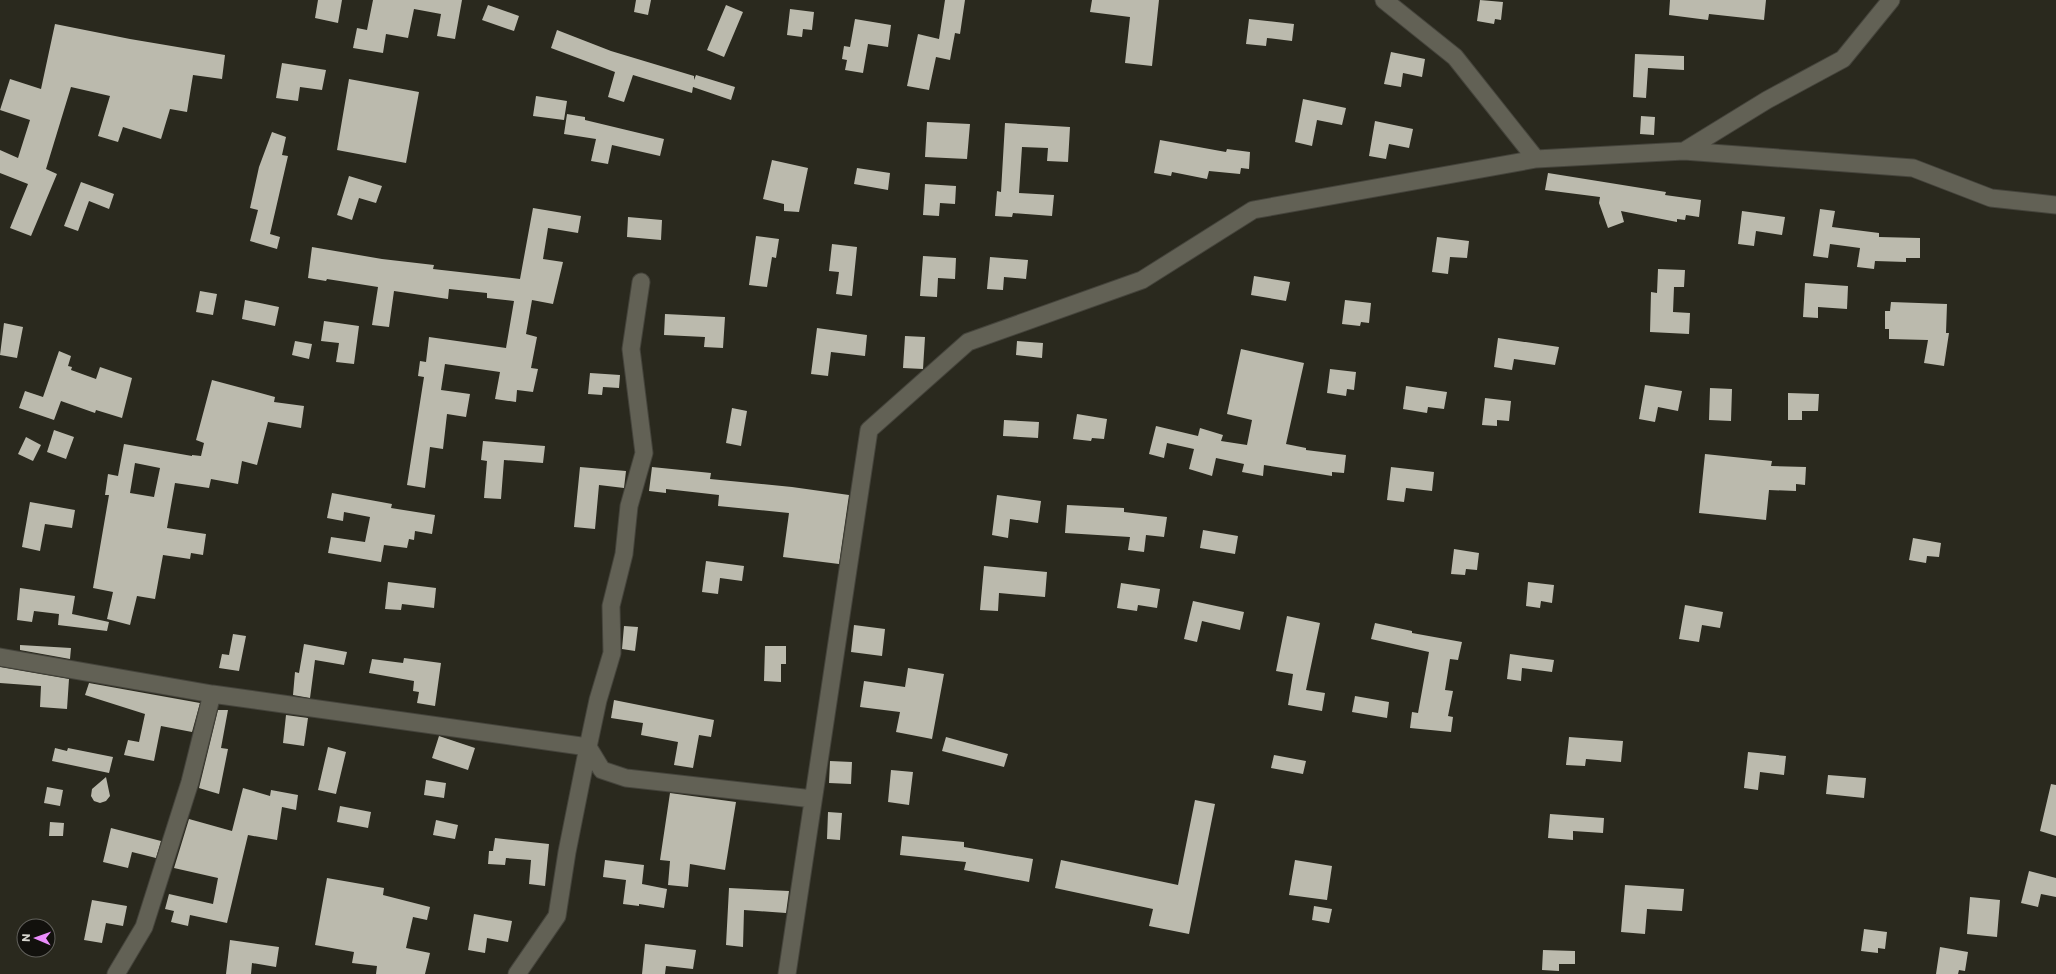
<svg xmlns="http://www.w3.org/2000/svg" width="2056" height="974" viewBox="0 0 2056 974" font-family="Poppins,sans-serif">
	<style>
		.building { fill: #bbbaad; fill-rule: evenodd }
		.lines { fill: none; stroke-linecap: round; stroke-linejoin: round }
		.minor-casing { stroke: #45443c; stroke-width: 19 }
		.minor { stroke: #626155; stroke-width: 17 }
	</style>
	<rect width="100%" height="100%" fill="#2a291e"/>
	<path class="building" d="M 318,0 L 342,0 L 338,23 L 315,18 Z
		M 373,0 L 462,0 L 455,39 L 437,36 L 441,14 L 414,9 L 408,38 L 386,34 L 383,53 L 353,48 L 357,28 L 367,30 Z
		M 636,0 L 651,0 L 648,15 L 634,12 Z
		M 945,0 L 965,0 L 960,34 L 955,33 L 950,60 L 936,57 L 929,90 L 907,86 L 918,34 L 939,39 Z
		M 1092,0 L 1159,0 L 1152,66 L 1125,63 L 1130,17 L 1090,12 Z
		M 1480,0 L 1503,2 L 1501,20 L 1495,19 L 1494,24 L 1477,21 Z
		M 1670,0 L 1766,0 L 1764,20 L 1709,14 L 1708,20 L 1669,15 Z
		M 488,5 L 519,16 L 514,31 L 482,20 Z
		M 726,5 L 743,12 L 724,57 L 707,50 Z
		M 790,9 L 814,12 L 812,30 L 803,29 L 802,37 L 787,35 Z
		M 855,19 L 891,25 L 888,47 L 868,44 L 863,73 L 845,70 L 847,60 L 842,59 L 844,46 L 850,47 Z
		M 1249,19 L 1294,24 L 1292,41 L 1267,38 L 1266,46 L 1246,44 Z
		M 55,24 L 130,39 L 225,55 L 222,79 L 193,75 L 187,112 L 170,109 L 161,139 L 123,127 L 118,142 L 98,136 L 110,96 L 71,87 L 46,169 L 57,174 L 31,236 L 10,228 L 28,184 L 0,173 L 0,150 L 18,158 L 30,120 L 0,110 L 10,79 L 41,89 Z
		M 557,30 L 611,51 L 694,76 L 694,80 L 696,75 L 735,87 L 731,100 L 693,87 L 692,93 L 633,75 L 624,102 L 608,97 L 615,72 L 551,48 Z
		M 1391,52 L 1425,59 L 1422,77 L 1403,73 L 1401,87 L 1384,84 Z
		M 1635,54 L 1684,56 L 1684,70 L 1648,68 L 1646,98 L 1633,97 Z
		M 282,63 L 326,70 L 322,90 L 300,87 L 298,101 L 276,98 Z
		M 349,79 L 419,92 L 406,163 L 337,150 Z
		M 536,96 L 567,101 L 564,120 L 533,116 Z
		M 1303,99 L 1346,108 L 1342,125 L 1317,120 L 1312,146 L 1295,142 Z
		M 567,114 L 585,117 L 585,120 L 664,139 L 660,156 L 612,145 L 608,164 L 591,161 L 596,139 L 564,134 Z
		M 1641,116 L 1655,117 L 1654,135 L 1640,134 Z
		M 1375,121 L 1413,129 L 1409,148 L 1389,144 L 1386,159 L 1369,156 Z
		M 927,122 L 970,124 L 967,159 L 925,157 Z
		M 1005,123 L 1070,127 L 1068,162 L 1047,161 L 1048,148 L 1022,147 L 1019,193 L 1054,195 L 1052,216 L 1013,213 L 1012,217 L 995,216 L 997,191 L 1001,192 Z
		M 272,132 L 286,137 L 282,155 L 288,156 L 270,234 L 280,237 L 277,249 L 250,241 L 258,210 L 250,208 L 259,167 Z
		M 1160,140 L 1226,152 L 1227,149 L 1250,152 L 1249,169 L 1241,168 L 1240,174 L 1209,171 L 1207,179 L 1172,172 L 1171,176 L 1154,173 Z
		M 772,160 L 808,168 L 799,212 L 784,211 L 784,204 L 763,199 Z
		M 857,168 L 890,173 L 888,190 L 854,184 Z
		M 1548,173 L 1666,192 L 1665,195 L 1701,200 L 1699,217 L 1686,215 L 1685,220 L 1677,219 L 1677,222 L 1621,211 L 1624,222 L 1608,228 L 1599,203 L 1600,197 L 1545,190 Z
		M 349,176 L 382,186 L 376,203 L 359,198 L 352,220 L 337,215 Z
		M 81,182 L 114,194 L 109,209 L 89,201 L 78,231 L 64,226 Z
		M 925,184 L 956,186 L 955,204 L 940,203 L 939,216 L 923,215 Z
		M 533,208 L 581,216 L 578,233 L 548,228 L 543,259 L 563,262 L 553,304 L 532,300 L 526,334 L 537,337 L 531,368 L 538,369 L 533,392 L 517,390 L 516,402 L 495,399 L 500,372 L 445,364 L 441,390 L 470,394 L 466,417 L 447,414 L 443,449 L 430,447 L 425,488 L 407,485 L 424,377 L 418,376 L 420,361 L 426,362 L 429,337 L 506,348 L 514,301 L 487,298 L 487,293 L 449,289 L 448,299 L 394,291 L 389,327 L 372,325 L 378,287 L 327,279 L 326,281 L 308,278 L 312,247 L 382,259 L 434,265 L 433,269 L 520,279 Z
		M 1820,209 L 1835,211 L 1832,227 L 1879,233 L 1879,237 L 1920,238 L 1920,258 L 1906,258 L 1906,262 L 1875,261 L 1874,269 L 1857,267 L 1860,248 L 1830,244 L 1828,258 L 1813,256 Z
		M 1742,211 L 1785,217 L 1782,235 L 1756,231 L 1754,246 L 1738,244 Z
		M 628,217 L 662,220 L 661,240 L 627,237 Z
		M 756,236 L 779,239 L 776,258 L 772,257 L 767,287 L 749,285 Z
		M 1437,237 L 1469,241 L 1467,258 L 1450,257 L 1448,274 L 1432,272 Z
		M 832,244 L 857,247 L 852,296 L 836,294 L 839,272 L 829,271 Z
		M 923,256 L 956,258 L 955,279 L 938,278 L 937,297 L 920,296 Z
		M 990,257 L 1028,260 L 1026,279 L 1004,277 L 1003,290 L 987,289 Z
		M 1658,269 L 1685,270 L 1684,287 L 1674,287 L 1673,312 L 1690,313 L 1689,334 L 1650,332 L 1651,292 L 1657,293 Z
		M 1254,276 L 1290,282 L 1286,301 L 1251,295 Z
		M 1805,283 L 1848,286 L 1847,309 L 1818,307 L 1818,318 L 1803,317 Z
		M 200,291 L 217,294 L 213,315 L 196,312 Z
		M 245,300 L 279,307 L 275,326 L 242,319 Z
		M 1345,300 L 1371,303 L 1369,323 L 1361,322 L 1360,326 L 1342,324 Z
		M 1891,302 L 1947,304 L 1946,333 L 1949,333 L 1944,366 L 1924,363 L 1928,340 L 1889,339 L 1889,329 L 1885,329 L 1885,311 L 1890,311 Z
		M 665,314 L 725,317 L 723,348 L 704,347 L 705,337 L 664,335 Z
		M 324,321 L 359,326 L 354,364 L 336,362 L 339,343 L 321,341 Z
		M 4,323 L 23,327 L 17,358 L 0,355 Z
		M 817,328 L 867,335 L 865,356 L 831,352 L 828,376 L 811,374 Z
		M 905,336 L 925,337 L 923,369 L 903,368 Z
		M 1498,338 L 1559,347 L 1555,365 L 1514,359 L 1512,370 L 1494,367 Z
		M 295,341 L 312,344 L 309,359 L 292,355 Z
		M 1017,341 L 1043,343 L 1042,358 L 1016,355 Z
		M 1241,349 L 1304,363 L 1286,444 L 1306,448 L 1306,450 L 1346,455 L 1344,473 L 1332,472 L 1332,476 L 1264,465 L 1263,476 L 1242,472 L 1244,464 L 1216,458 L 1212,476 L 1189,469 L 1194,449 L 1167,443 L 1164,458 L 1149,454 L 1156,426 L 1198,436 L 1200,428 L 1223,435 L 1221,441 L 1247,445 L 1252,420 L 1227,414 Z
		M 59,351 L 71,356 L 68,366 L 72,367 L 71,370 L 96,379 L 100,367 L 132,378 L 122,418 L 96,410 L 95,413 L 61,401 L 54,420 L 19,408 L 25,391 L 43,397 Z
		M 1330,369 L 1356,372 L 1354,390 L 1347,389 L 1346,396 L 1327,393 Z
		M 590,373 L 620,375 L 619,388 L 603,387 L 602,395 L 588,394 Z
		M 212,380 L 275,397 L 274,402 L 304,406 L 301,428 L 268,422 L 257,465 L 242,461 L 238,484 L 211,479 L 209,488 L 175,483 L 167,528 L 206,534 L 203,555 L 191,553 L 190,559 L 163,555 L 155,599 L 137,596 L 130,625 L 107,619 L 113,592 L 93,588 L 109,495 L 105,495 L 108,474 L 118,476 L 124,444 L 192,456 L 192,455 L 201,456 L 204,443 L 196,440 ZM 135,463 L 160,468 L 154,497 L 130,493 Z
		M 1645,385 L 1682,391 L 1678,411 L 1658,407 L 1655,422 L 1639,419 Z
		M 1406,386 L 1447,392 L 1444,409 L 1428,407 L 1427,413 L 1403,409 Z
		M 1710,388 L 1732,389 L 1731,421 L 1709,420 Z
		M 1788,393 L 1819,394 L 1818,411 L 1802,411 L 1802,420 L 1788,420 Z
		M 1485,398 L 1511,401 L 1509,421 L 1497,420 L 1497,426 L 1482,425 Z
		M 732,408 L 747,411 L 741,446 L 726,443 Z
		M 1077,414 L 1107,419 L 1104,439 L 1092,438 L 1091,441 L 1073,439 Z
		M 1004,420 L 1039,422 L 1038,438 L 1003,436 Z
		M 54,430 L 74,437 L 66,459 L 47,452 Z
		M 26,437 L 41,445 L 33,461 L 18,454 Z
		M 483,441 L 545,446 L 543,463 L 504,460 L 501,499 L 484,498 L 487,461 L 481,460 Z
		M 1705,454 L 1772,461 L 1771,466 L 1806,467 L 1805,485 L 1796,484 L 1796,491 L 1769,490 L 1766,520 L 1699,513 Z
		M 580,467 L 626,471 L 624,488 L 599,485 L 595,529 L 574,527 Z
		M 652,467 L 711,473 L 710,479 L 792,487 L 849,495 L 839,564 L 783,557 L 789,513 L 718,506 L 719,495 L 666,489 L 666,493 L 649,491 Z
		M 1391,467 L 1434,472 L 1432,491 L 1406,488 L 1404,502 L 1387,500 Z
		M 332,493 L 392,504 L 391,508 L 435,515 L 432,534 L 415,531 L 414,540 L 409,539 L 407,548 L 384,545 L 381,562 L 328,553 L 331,537 L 365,542 L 370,517 L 344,512 L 343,521 L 327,518 Z
		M 997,495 L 1041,501 L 1038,523 L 1010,519 L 1008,538 L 992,535 Z
		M 30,502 L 75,510 L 72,528 L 45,524 L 40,551 L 22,547 Z
		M 1067,505 L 1124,508 L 1124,512 L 1167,517 L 1164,537 L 1146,535 L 1144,552 L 1128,550 L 1130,537 L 1065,533 Z
		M 1203,530 L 1238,536 L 1235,554 L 1200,548 Z
		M 1913,538 L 1941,543 L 1939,557 L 1927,556 L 1926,563 L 1909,560 Z
		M 1454,549 L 1479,553 L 1477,570 L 1466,569 L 1465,575 L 1451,574 Z
		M 706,561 L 744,566 L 742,581 L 720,578 L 718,594 L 702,592 Z
		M 984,566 L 1047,572 L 1045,597 L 999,593 L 998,611 L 980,610 Z
		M 388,582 L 436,588 L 434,608 L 402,604 L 401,610 L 385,609 Z
		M 1528,582 L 1554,585 L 1552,603 L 1541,601 L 1540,608 L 1526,606 Z
		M 1121,583 L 1160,589 L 1157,608 L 1138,605 L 1137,611 L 1117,608 Z
		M 20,588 L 75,596 L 72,614 L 109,622 L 107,631 L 58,625 L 59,614 L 34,611 L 32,622 L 17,620 Z
		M 1193,601 L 1244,612 L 1240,630 L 1202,621 L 1197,642 L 1184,639 Z
		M 1685,605 L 1723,612 L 1720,628 L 1702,625 L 1699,642 L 1679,639 Z
		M 1287,616 L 1320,623 L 1306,690 L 1325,693 L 1322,711 L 1288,705 L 1293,674 L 1276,671 Z
		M 1375,623 L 1412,631 L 1412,633 L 1462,642 L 1458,660 L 1450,659 L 1445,690 L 1453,691 L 1448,716 L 1453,717 L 1451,732 L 1410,728 L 1412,712 L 1418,713 L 1429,652 L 1371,639 Z
		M 854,625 L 885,629 L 882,656 L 851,652 Z
		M 624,626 L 638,627 L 635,651 L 622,649 Z
		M 233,634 L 246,636 L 239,671 L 219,668 L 222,654 L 229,655 Z
		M 304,644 L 347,652 L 344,665 L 315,660 L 310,698 L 293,695 L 295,672 L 299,673 Z
		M 20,645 L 71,648 L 70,659 L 20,650 Z
		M 765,646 L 786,646 L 786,664 L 781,664 L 781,682 L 764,681 Z
		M 1510,654 L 1554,660 L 1552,672 L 1522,668 L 1521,681 L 1507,679 Z
		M 404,658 L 441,663 L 435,706 L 417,703 L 419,692 L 413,691 L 414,681 L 369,673 L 372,659 L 403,663 Z
		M 0,667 L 69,679 L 67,709 L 40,707 L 41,686 L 0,683 Z
		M 908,668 L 944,674 L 932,739 L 896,732 L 900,712 L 860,707 L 864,681 L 905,687 Z
		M 89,683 L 200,703 L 192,732 L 161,726 L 154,761 L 124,755 L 128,740 L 139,742 L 145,714 L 85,695 Z
		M 1355,696 L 1389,702 L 1387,718 L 1352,712 Z
		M 614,700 L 714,720 L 711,737 L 699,735 L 693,768 L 674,765 L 678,742 L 641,735 L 643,723 L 611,718 Z
		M 218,710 L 228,710 L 221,748 L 228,749 L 219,794 L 199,788 Z
		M 286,715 L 308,718 L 304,746 L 283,743 Z
		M 439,736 L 475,748 L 468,770 L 432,758 Z
		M 946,737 L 1008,754 L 1004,767 L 942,751 Z
		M 1569,737 L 1623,741 L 1621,762 L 1586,759 L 1585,766 L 1566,765 Z
		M 328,747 L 346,752 L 336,794 L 318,790 Z
		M 55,748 L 67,751 L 68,748 L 113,757 L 109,773 L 52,761 Z
		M 1748,752 L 1786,756 L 1784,775 L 1760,772 L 1758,790 L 1744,788 Z
		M 1274,755 L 1306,761 L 1303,774 L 1271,768 Z
		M 830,761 L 852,762 L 851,784 L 829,783 Z
		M 891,770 L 913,772 L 909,805 L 888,802 Z
		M 1828,775 L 1866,778 L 1864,798 L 1826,794 Z
		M 106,777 L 110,796 L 106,801 L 100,803 L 94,801 L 91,796 L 92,789 Z
		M 426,780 L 446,783 L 444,798 L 424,795 Z
		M 2051,784 L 2056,785 L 2056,836 L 2040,831 Z
		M 47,787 L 63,790 L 60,806 L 44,803 Z
		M 243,788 L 270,796 L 271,790 L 298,795 L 296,810 L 282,807 L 277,840 L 248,835 L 227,923 L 190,915 L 188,926 L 171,922 L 174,911 L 165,909 L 169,894 L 213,904 L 218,878 L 174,868 L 189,819 L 232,831 Z
		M 670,793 L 736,802 L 725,870 L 690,864 L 688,887 L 668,885 L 670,861 L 660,860 Z
		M 1195,800 L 1215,804 L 1189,934 L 1149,926 L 1153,909 L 1055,888 L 1061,860 L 1178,885 Z
		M 340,806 L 371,812 L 368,828 L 337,822 Z
		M 828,812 L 842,813 L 840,840 L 827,839 Z
		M 1550,814 L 1604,818 L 1603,833 L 1573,831 L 1573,840 L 1548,838 Z
		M 436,820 L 458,825 L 455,839 L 433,835 Z
		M 50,822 L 64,823 L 63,836 L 49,836 Z
		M 111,828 L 161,841 L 156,858 L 132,852 L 128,868 L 103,862 Z
		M 902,836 L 964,842 L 964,847 L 1033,859 L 1029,882 L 964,870 L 966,862 L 900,855 Z
		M 495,838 L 549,844 L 545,886 L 529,884 L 531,860 L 506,858 L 505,865 L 488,864 L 489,851 L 493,851 Z
		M 605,860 L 644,865 L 642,884 L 667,889 L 664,908 L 639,904 L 639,906 L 623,904 L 626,880 L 603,877 Z
		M 1295,860 L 1332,866 L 1327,900 L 1289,895 Z
		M 2029,871 L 2056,878 L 2056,897 L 2041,894 L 2038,907 L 2021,903 Z
		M 327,878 L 384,888 L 383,895 L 430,907 L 427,920 L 413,917 L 406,948 L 430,953 L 425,974 L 376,974 L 377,966 L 352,963 L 354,952 L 315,945 Z
		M 1625,885 L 1684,889 L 1682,911 L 1647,909 L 1645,934 L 1621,932 Z
		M 729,888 L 789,891 L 786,913 L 744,910 L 743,947 L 726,945 Z
		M 1970,897 L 2000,900 L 1997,937 L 1967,934 Z
		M 92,900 L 127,906 L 123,926 L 106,923 L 102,943 L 84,940 Z
		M 1314,906 L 1332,909 L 1329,923 L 1312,920 Z
		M 474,914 L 512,921 L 508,942 L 487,938 L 485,953 L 468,950 Z
		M 1864,929 L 1887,932 L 1885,949 L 1878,948 L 1878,953 L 1861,951 Z
		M 230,940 L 279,947 L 276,967 L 252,963 L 251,974 L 226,974 Z
		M 645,944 L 696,950 L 693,969 L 666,966 L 665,974 L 642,974 Z
		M 1940,947 L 1968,952 L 1965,971 L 1959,970 L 1958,974 L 1936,974 Z
		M 1543,950 L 1575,951 L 1575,964 L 1559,964 L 1559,971 L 1542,970 Z"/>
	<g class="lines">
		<g class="minor-casing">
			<path id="minor" d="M 1384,0 L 1455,57 L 1536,159
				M 1684,151 L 1767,100 L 1843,59 L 1891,0
				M 0,657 L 212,694 L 588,747 L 602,770 L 626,778 L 813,799
				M 116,974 L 144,927 L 190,782 L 212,694
				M 517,974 L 557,916 L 567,852 L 588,747 L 598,700 L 612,653 L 611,606 L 624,554 L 629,506 L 644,453 L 631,349 L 641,282
				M 787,974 L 869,430 L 968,342 L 1142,280 L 1253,210 L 1536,159 L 1684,151 L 1913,168 L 1991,198 L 2056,205"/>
		</g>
		<use href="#minor" class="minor"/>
	</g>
	<g transform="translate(36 938) rotate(272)"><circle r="19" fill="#12110d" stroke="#61605b"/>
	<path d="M0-3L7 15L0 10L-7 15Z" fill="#eb8dfc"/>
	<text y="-6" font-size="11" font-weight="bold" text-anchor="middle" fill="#d8d7d0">N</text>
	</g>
</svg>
